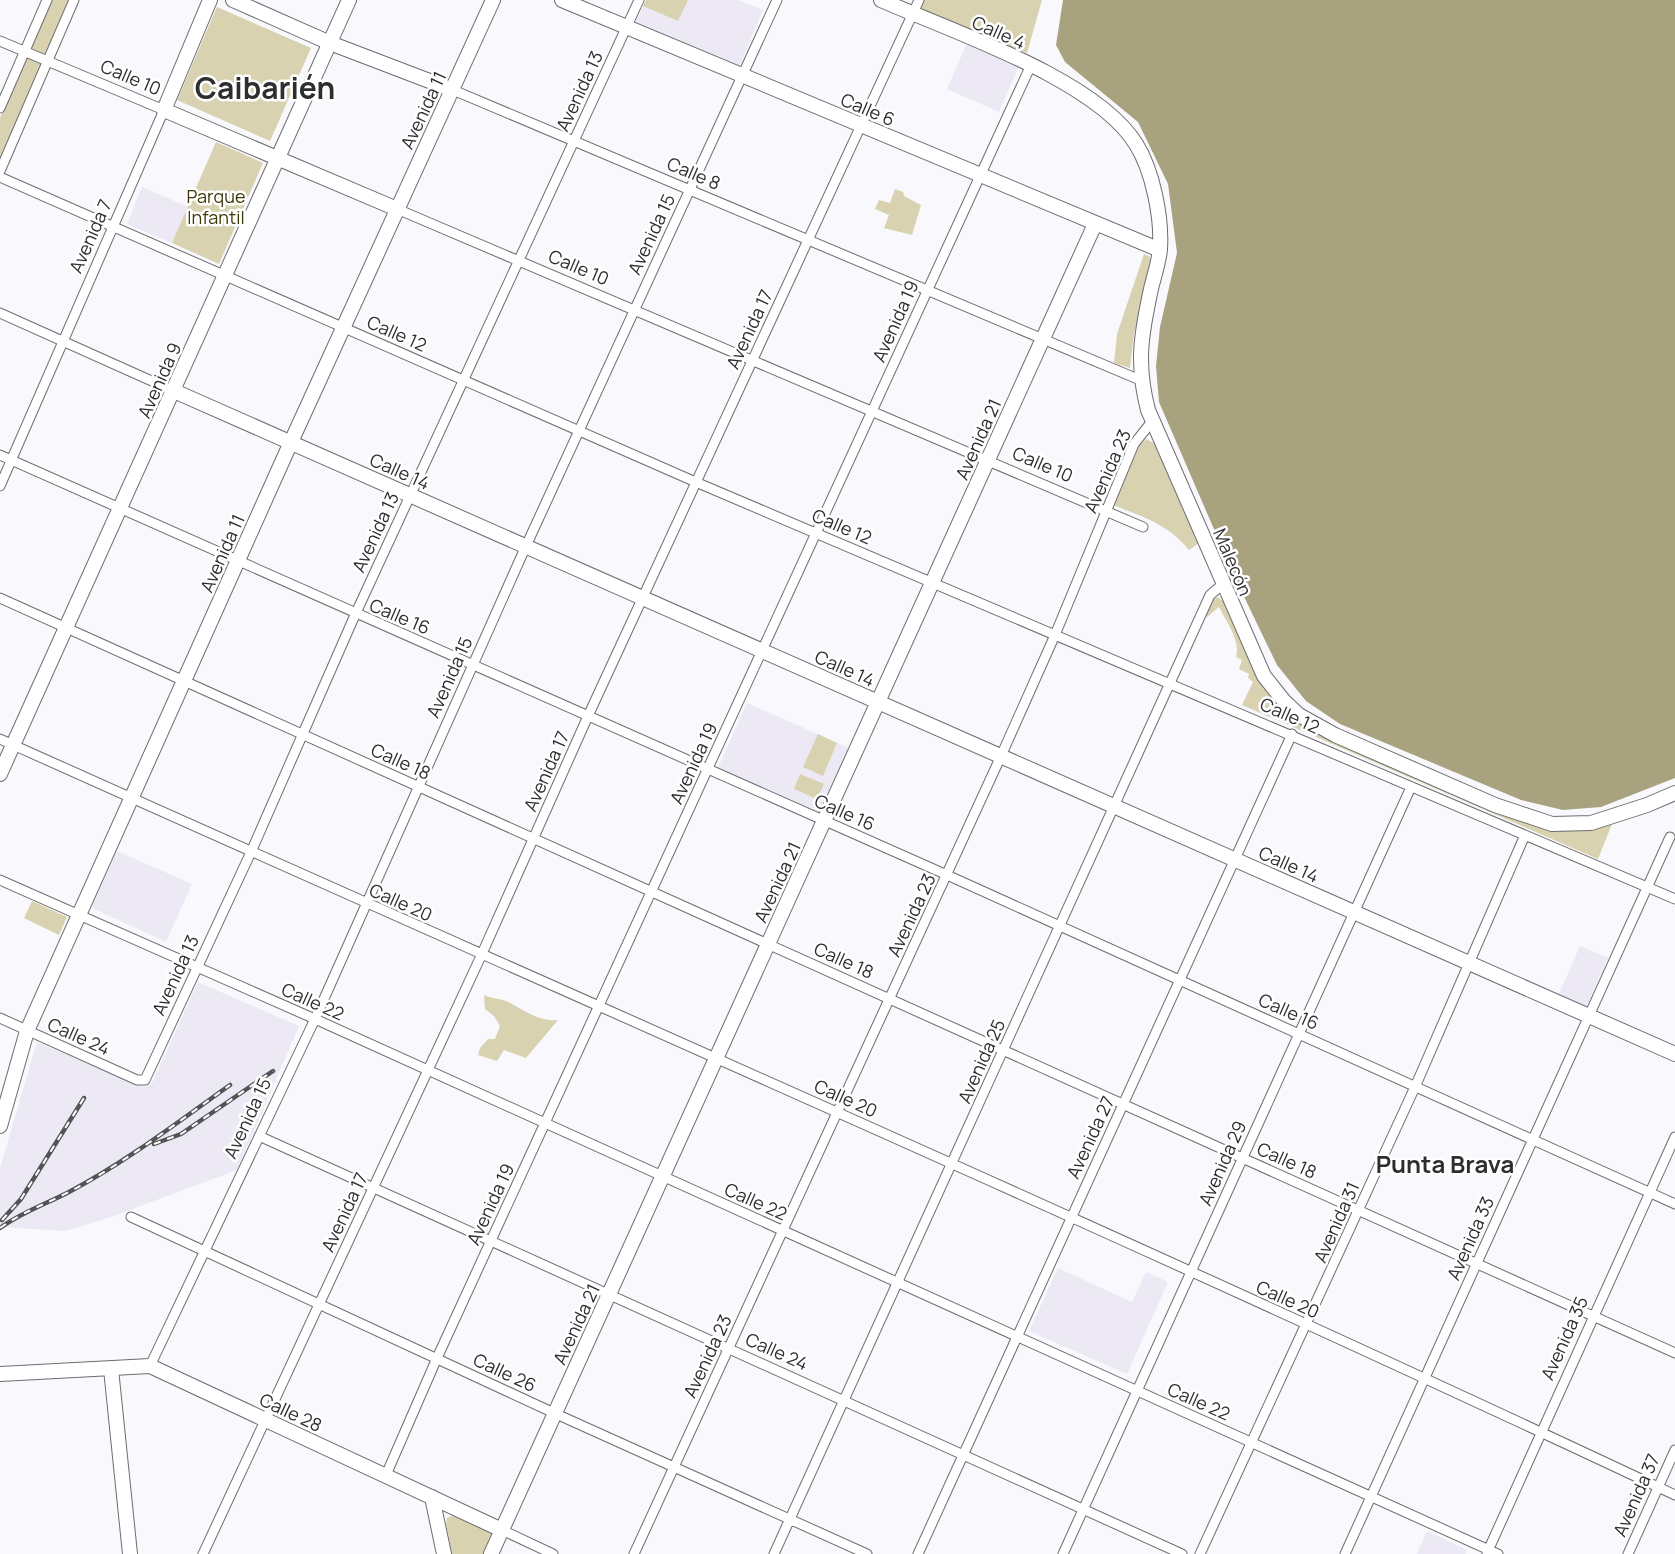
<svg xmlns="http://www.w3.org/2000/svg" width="1675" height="1554" viewBox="0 0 1675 1554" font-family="Manrope,sans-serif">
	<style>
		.built { fill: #ece9f5 }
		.green { fill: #d8d2b0 }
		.water { fill: #a8a27e }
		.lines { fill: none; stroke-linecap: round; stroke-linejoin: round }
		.street-casing { stroke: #6d6c70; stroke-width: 11 }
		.secondary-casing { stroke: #6d6c70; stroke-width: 16 }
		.street { stroke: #fff; stroke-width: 9 }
		.secondary { stroke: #fff; stroke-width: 14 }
		.rail-casing { stroke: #545457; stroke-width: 4.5 }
		.rail { stroke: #fff; stroke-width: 2; stroke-dasharray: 7; stroke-linecap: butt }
		.labels { text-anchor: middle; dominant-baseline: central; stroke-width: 5; stroke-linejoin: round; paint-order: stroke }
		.street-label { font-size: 18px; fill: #2e2e30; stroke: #fff }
		.park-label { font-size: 18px; fill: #3e3707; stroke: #fff }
		.district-label { font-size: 24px; font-weight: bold; fill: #2e2e30; stroke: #fff }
		.town-label { font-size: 30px; font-weight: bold; fill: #2e2e30; stroke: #fff }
	</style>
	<rect width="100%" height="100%" fill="#f9f8fc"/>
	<path class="built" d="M 646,0 L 739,0 L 763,10 L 739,67 L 635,24 Z
		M 967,43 L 1019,66 L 999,112 L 947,89 Z
		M 142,187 L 188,207 L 172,243 L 127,224 Z
		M 747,703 L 849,748 L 819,815 L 717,770 Z
		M 117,851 L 192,884 L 166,942 L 94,909 L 93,904 Z
		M 1580,946 L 1608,958 L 1586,1008 L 1558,996 Z
		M 198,982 L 299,1026 L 237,1170 L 111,1217 L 66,1231 L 0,1227 L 0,1168 L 37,1042 L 144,1087 L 152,1083 Z
		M 1058,1268 L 1132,1302 L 1146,1272 L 1168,1282 L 1127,1374 L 1029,1331 Z
		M 1427,1531 L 1467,1550 L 1466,1554 L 1417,1554 Z"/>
	<path class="green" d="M 51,0 L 69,0 L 0,160 L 0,118 Z
		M 646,0 L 688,0 L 678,21 L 643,6 Z
		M 923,0 L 1042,0 L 1027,53 L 918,11 Z
		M 217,7 L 311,48 L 270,141 L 177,100 Z
		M 216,142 L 263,163 L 219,264 L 172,243 Z
		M 895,189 L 903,192 L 904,196 L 921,205 L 912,235 L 884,228 L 889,215 L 875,209 L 879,200 L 890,203 Z
		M 1144,254 L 1150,257 L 1153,266 L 1134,334 L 1130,368 L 1114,363 L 1117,334 Z
		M 1146,439 L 1154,443 L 1199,543 L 1189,550 C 1168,524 1143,517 1113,505 L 1139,446 Z
		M 1218,597 L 1225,603 L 1275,698 L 1471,799 L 1595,828 L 1612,824 L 1598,859 L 1242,705 L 1253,682 L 1248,678 L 1249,674 L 1239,669 L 1242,660 L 1236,657 C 1241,641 1226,621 1219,607 L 1207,617 L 1204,614 L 1213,599 Z
		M 818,734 L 837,743 L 823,776 L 803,767 Z
		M 800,774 L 824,784 L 817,799 L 794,789 Z
		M 32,901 L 67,917 L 59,935 L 24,918 Z
		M 484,995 C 492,999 500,998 508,1002 C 524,1010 539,1022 558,1020 L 526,1058 L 504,1050 L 497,1061 L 478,1055 L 480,1048 L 488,1039 L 495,1039 L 500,1026 L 494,1016 L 485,1009 Z
		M 455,1514 L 494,1532 L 484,1554 L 452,1554 L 446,1523 L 447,1518 Z"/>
	<path class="water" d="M 1063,0 L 1675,0 L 1675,778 L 1601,807 L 1563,810 L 1521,800 L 1340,724 L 1306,701 L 1277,665 L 1236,580 L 1159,402 L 1156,366 L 1160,327 L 1177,253 L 1168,184 L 1138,122 L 1065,62 L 1056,45 Z"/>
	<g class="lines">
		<g class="street-casing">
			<path id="street" d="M 0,41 L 164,110 L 0,486
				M 453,90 L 1140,380
				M 0,108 L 47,0
				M 0,171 L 74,0
				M 0,177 L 698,483 L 1675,899
				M 397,209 L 1143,527
				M 0,313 L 174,391
				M 0,455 L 947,875 L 1675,1204
				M 0,598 L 1675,1353
				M 0,739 C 559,990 1121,1234 1675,1495
				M 0,880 L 315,1019 L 1498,1554
				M 0,1018 L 137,1080 L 145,1080 L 251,852 L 355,615 L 639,0
				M 259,1136 L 1182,1554
				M 131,1217 L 554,1413 L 867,1554
				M 150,1366 L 315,1019 L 526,546 L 777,0
				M 386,1475 L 437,1358 L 1031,65
				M 502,1530 L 553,1554
				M 1487,1553 L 1675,1137
				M 203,1554 L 481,956 L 588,716 L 919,0
				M 634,1554 L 1001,756 L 1055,635 L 1134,444 L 1153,420
				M 774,1554 L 1210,595 L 1223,584
				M 918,1554 L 1292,734
				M 1063,1554 L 1411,787
				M 1200,1554 L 1415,1087 L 1525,835
				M 1345,1554 L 1670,837
				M 1628,1554 L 1675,1450"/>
		</g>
		<g class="secondary-casing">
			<path id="secondary" d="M 210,0 L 164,110 L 397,209
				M 233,0 L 330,43 L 453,90
				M 562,0 L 1160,250
				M 881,0 C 951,31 1096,79 1136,144 C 1153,171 1162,218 1160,249 C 1159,262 1154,276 1151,289 C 1141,335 1136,364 1148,410 L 1264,676 L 1284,701 L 1299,715 L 1335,735 L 1495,805 L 1552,824 L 1591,823 L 1647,805 L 1675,793
				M 174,391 L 1675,1054
				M 0,774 L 349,0
				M 0,1126 L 27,1031 L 291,442 L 493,0
				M 111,1369 L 130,1554
				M 0,1374 L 150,1366 L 502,1530
				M 432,1497 L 444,1554
				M 491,1554 L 1095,224"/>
		</g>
		<use href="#street" class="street"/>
		<use href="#secondary" class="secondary"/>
		<g class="rail-casing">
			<path id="rail" d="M 154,1144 L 181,1134 L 273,1071
				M 2,1220 L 21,1199 L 84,1098
				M 0,1228 C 24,1211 44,1205 69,1192 C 126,1162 178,1122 230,1085"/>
		</g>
		<use href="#rail" class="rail"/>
	</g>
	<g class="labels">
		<g class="street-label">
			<text transform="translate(999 32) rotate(24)">Calle 4</text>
			<text transform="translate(131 77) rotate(23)">Calle 10</text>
			<text transform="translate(579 91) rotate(-65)">Avenida 13</text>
			<text transform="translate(868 109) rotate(23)">Calle 6</text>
			<text transform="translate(423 110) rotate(-65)">Avenida 11</text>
			<text transform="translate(694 173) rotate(23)">Calle 8</text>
			<text transform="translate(651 234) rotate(-65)">Avenida 15</text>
			<text transform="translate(90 236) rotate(-66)">Avenida 7</text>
			<text transform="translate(579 267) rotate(23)">Calle 10</text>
			<text transform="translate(895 321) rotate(-66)">Avenida 19</text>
			<text transform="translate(749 329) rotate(-65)">Avenida 17</text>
			<text transform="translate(397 333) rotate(24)">Calle 12</text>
			<text transform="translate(159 380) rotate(-66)">Avenida 9</text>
			<text transform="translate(978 439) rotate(-66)">Avenida 21</text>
			<text transform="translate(1043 464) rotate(23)">Calle 10</text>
			<text transform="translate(400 471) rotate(24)">Calle 14</text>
			<text transform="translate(1107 471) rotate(-66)">Avenida 23</text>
			<text transform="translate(842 526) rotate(23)">Calle 12</text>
			<text transform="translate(375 532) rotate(-65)">Avenida 13</text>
			<text transform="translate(222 553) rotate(-66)">Avenida 11</text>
			<text transform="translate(1233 562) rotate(67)">Malecón</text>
			<text transform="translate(400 616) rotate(23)">Calle 16</text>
			<text transform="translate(845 668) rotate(24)">Calle 14</text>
			<text transform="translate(449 677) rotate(-66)">Avenida 15</text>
			<text transform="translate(1290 715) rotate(24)">Calle 12</text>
			<text transform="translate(401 761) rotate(24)">Calle 18</text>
			<text transform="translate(693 763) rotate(-65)">Avenida 19</text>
			<text transform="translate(546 771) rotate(-66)">Avenida 17</text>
			<text transform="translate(845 812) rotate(24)">Calle 16</text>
			<text transform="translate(1289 864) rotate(24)">Calle 14</text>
			<text transform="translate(777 882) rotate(-65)">Avenida 21</text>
			<text transform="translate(401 902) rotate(24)">Calle 20</text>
			<text transform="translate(911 915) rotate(-65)">Avenida 23</text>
			<text transform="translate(844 960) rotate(24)">Calle 18</text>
			<text transform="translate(175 975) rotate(-65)">Avenida 13</text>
			<text transform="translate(313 1001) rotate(24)">Calle 22</text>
			<text transform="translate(1289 1011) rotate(24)">Calle 16</text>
			<text transform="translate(79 1036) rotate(24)">Calle 24</text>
			<text transform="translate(981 1061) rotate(-66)">Avenida 25</text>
			<text transform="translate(846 1098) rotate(24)">Calle 20</text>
			<text transform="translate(247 1118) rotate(-65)">Avenida 15</text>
			<text transform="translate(1090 1137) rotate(-65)">Avenida 27</text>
			<text transform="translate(1287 1160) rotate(24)">Calle 18</text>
			<text transform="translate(1222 1163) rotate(-66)">Avenida 29</text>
			<text transform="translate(756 1201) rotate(24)">Calle 22</text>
			<text transform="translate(490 1204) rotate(-65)">Avenida 19</text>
			<text transform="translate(344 1212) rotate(-65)">Avenida 17</text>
			<text transform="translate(1336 1222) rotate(-66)">Avenida 31</text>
			<text transform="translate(1470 1238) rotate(-66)">Avenida 33</text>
			<text transform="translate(1288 1299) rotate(24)">Calle 20</text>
			<text transform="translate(576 1324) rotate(-65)">Avenida 21</text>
			<text transform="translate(1564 1338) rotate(-66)">Avenida 35</text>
			<text transform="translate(777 1351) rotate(24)">Calle 24</text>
			<text transform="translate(707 1356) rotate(-65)">Avenida 23</text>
			<text transform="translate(505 1372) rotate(25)">Calle 26</text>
			<text transform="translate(1199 1401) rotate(24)">Calle 22</text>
			<text transform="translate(291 1412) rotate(25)">Calle 28</text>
			<text transform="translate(1636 1495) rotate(-66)">Avenida 37</text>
		</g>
		<g class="park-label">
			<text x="216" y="196">Parque<tspan x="216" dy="21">Infantil</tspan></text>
		</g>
		<g class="district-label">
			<text x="1445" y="1163">Punta Brava</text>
		</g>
		<g class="town-label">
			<text x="265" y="87">Caibarién</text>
		</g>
	</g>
</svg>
